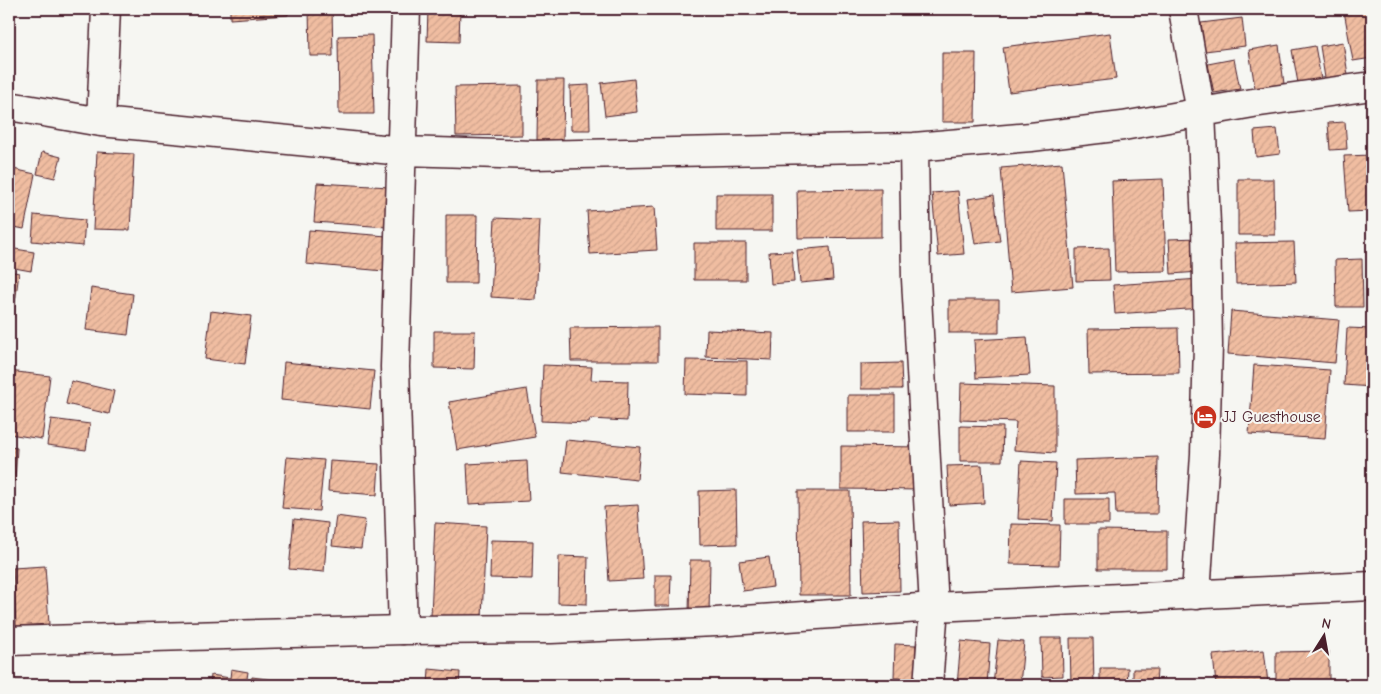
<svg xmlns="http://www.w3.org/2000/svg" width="1381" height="694" viewBox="0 0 1381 694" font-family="'Comic Neue',sans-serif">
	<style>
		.building { fill: url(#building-hatch); stroke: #4a1f2b }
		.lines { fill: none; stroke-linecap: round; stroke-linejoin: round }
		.minor-casing { stroke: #4a1f2b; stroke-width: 31 }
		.tertiary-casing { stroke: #4a1f2b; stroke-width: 31 }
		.minor { stroke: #f6f6f2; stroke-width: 28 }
		.tertiary { stroke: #f6f6f2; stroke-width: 28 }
		.labels { text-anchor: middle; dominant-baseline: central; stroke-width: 4; stroke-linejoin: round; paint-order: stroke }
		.poi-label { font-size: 16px; fill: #4a1f2b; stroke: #f6f6f2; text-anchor: start }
	</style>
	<defs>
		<pattern id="building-hatch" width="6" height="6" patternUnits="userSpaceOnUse" patternTransform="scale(1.25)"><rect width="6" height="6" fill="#f0bda1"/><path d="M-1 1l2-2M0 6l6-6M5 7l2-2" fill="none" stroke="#cfa28b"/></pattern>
	</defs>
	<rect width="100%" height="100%" fill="#f6f6f2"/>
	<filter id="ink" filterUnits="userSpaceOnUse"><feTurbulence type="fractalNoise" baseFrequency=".02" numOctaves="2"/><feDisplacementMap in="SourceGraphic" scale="10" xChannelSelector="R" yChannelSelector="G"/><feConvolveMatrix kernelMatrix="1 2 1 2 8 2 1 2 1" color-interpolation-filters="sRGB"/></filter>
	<g filter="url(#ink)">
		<path class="building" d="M 230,9 L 288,9 L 288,15 L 230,19 Z
			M 309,9 L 332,9 L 333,56 L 310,56 Z
			M 428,9 L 460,9 L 459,42 L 427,41 Z
			M 1362,9 L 1372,9 L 1372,58 L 1353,61 L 1344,11 Z
			M 1242,18 L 1245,46 L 1205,51 L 1201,23 Z
			M 1110,33 L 1116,79 L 1009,92 L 1003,47 Z
			M 372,35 L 374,114 L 339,114 L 338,36 Z
			M 1343,42 L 1348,75 L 1325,78 L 1320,46 Z
			M 1279,45 L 1284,84 L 1255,88 L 1249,50 Z
			M 1315,46 L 1321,79 L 1298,83 L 1292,50 Z
			M 942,53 L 976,53 L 975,122 L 942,122 Z
			M 1234,59 L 1240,89 L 1214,93 L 1208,64 Z
			M 634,79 L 637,112 L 605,116 L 601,83 Z
			M 538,80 L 564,80 L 563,140 L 537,140 Z
			M 589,85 L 590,130 L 571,130 L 570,86 Z
			M 522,86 L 522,135 L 456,136 L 455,87 Z
			M 1345,122 L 1347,149 L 1330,150 L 1328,123 Z
			M 1277,129 L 1280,154 L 1256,157 L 1254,131 Z
			M 42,152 L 61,157 L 55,178 L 37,174 Z
			M 97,152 L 134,154 L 130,230 L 93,229 Z
			M 1372,155 L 1372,211 L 1348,212 L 1344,156 Z
			M 1062,163 L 1073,287 L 1011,292 L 1001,168 Z
			M 9,168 L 35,174 L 24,229 L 9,226 Z
			M 1163,179 L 1166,271 L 1115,272 L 1112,181 Z
			M 1238,179 L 1274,179 L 1275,235 L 1238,235 Z
			M 317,183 L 390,187 L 387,227 L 314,222 Z
			M 881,189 L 881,237 L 798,238 L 797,190 Z
			M 958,191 L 964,254 L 938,256 L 932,193 Z
			M 716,194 L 772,194 L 772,231 L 716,231 Z
			M 994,195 L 1000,241 L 975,244 L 968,199 Z
			M 654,207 L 657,250 L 590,254 L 587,211 Z
			M 34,215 L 85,220 L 83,246 L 32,241 Z
			M 446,215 L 477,215 L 476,283 L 446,283 Z
			M 495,218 L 540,220 L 536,300 L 491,297 Z
			M 309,230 L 387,236 L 384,271 L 306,264 Z
			M 1198,238 L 1200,272 L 1171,274 L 1169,239 Z
			M 1294,242 L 1296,282 L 1236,284 L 1235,243 Z
			M 694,243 L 746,243 L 746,280 L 694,280 Z
			M 830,247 L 833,280 L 800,283 L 797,250 Z
			M 9,248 L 34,252 L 31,271 L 9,267 Z
			M 1109,248 L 1110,280 L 1076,281 L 1076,249 Z
			M 792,251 L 794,282 L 771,284 L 769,252 Z
			M 1362,259 L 1363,307 L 1336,307 L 1335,260 Z
			M 9,271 L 19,273 L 13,318 L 9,318 Z
			M 1200,279 L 1202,308 L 1115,314 L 1113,285 Z
			M 91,288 L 133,294 L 128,335 L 86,330 Z
			M 949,300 L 999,300 L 999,333 L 949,333 Z
			M 211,311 L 251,316 L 245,364 L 205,359 Z
			M 1231,311 L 1339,320 L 1335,363 L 1228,354 Z
			M 658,327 L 658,361 L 571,361 L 570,328 Z
			M 1178,328 L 1179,373 L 1089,374 L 1088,329 Z
			M 1347,328 L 1372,329 L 1372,387 L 1344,385 Z
			M 707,330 L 773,333 L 772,360 L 706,357 Z
			M 434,331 L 475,331 L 474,369 L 434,368 Z
			M 1027,337 L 1030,375 L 976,378 L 974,340 Z
			M 686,360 L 747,361 L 747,396 L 685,394 Z
			M 284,362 L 374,371 L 370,409 L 281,400 Z
			M 901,363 L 902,389 L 861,389 L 861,364 Z
			M 543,365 L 592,367 L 591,380 L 628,381 L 627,421 L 590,419 L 589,423 L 541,421 Z
			M 1254,365 L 1330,370 L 1325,439 L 1249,434 Z
			M 9,371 L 50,376 L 42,439 L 9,434 Z
			M 71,381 L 114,391 L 109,414 L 66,404 Z
			M 961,383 L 1055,386 L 1055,453 L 1014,450 L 1016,422 L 960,420 Z
			M 527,389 L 535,437 L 457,450 L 449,402 Z
			M 848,395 L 895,395 L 895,432 L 848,432 Z
			M 51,419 L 90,424 L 86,450 L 47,445 Z
			M 960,426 L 1003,427 L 1002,461 L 960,461 Z
			M 566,440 L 640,447 L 637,480 L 562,472 Z
			M 841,446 L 923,447 L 922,490 L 841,489 Z
			M 9,447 L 17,448 L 15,481 L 9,481 Z
			M 287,457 L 324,460 L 319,511 L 282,508 Z
			M 1158,457 L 1157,514 L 1116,514 L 1115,493 L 1076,494 L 1075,460 Z
			M 330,461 L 379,464 L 377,495 L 328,491 Z
			M 527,461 L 529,501 L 469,504 L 467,464 Z
			M 1021,461 L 1056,463 L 1053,521 L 1018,519 Z
			M 982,465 L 984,503 L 949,505 L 947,466 Z
			M 736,490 L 737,544 L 700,545 L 699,491 Z
			M 798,491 L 850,491 L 851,595 L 799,595 Z
			M 1065,499 L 1109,499 L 1109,524 L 1065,524 Z
			M 638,505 L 643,579 L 609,581 L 604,507 Z
			M 336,516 L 365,520 L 361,549 L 332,546 Z
			M 294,519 L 328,523 L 324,572 L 289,569 Z
			M 899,520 L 900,591 L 863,592 L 861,521 Z
			M 435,523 L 486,526 L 482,618 L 431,616 Z
			M 1011,524 L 1060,525 L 1059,565 L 1010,564 Z
			M 1098,530 L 1167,531 L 1167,569 L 1098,569 Z
			M 491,540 L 533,541 L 532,579 L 490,578 Z
			M 559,556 L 588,557 L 587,604 L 558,603 Z
			M 769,557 L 773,587 L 743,591 L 739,561 Z
			M 690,560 L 710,560 L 709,615 L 689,615 Z
			M 45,566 L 49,624 L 16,626 L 13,568 Z
			M 655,575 L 671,575 L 670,606 L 655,606 Z
			M 1041,638 L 1062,638 L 1063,676 L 1042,677 Z
			M 1070,638 L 1093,638 L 1094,685 L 1071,685 Z
			M 998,640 L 1024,642 L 1020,685 L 993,685 Z
			M 961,641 L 990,644 L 987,685 L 957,685 Z
			M 895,644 L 916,645 L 915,679 L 894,678 Z
			M 1264,650 L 1268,683 L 1216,685 L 1213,655 Z
			M 1329,651 L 1329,685 L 1276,685 L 1276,652 Z
			M 1100,668 L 1128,668 L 1127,685 L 1100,685 Z
			M 231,669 L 248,672 L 246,685 L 210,685 L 211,675 L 230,678 Z
			M 429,669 L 460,672 L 459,685 L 428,685 Z
			M 1133,669 L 1157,669 L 1156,685 L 1133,685 Z
			M 252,677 L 282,681 L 281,685 L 251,685 Z
			M 38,681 L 38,685 L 16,685 L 16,682 Z
			M 358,683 L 392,684 L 392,685 L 358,685 Z
			M 319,684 L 353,684 L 353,685 L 319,685 Z"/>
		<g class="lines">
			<g class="minor-casing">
				<path id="minor" d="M 1183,9 L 1201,113 L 1206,224 L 1208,345 L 1205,454 L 1196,595
					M 9,106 L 101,122 L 403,151 L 533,155 L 914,147 L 1031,137 L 1123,126 L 1253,103 L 1372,86
					M 101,122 L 106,9
					M 914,147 L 916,279 L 934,607 L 928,685
					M 403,630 L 395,367 L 406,9"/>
			</g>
			<g class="tertiary-casing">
				<path id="tertiary" d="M 9,641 L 403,630 L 551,629 L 716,622 L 934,607 L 1372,586"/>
			</g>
			<use href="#minor" class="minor"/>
			<use href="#tertiary" class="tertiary"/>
		</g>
	</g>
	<defs>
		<g id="hotel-disc" transform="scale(1.25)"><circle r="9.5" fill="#c8321e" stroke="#f6f6f2"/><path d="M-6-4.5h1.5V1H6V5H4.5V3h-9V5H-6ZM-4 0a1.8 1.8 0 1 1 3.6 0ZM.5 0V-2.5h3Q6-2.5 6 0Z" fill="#fff"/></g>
	</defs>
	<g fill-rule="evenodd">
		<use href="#hotel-disc" x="1205" y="417"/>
	</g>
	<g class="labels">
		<g class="poi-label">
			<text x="1222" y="417">JJ Guesthouse</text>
		</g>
	</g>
	<rect width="1381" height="694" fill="none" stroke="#f6f6f2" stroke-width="30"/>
	<rect x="15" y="15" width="1351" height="664" fill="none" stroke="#4a1f2b" stroke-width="2" filter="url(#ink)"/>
	<g transform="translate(1324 636) rotate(11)" stroke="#f6f6f2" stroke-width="4" paint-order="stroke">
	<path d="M0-4L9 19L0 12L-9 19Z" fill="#4a1f2b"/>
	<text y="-8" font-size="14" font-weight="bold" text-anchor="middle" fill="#4a1f2b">N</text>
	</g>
</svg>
